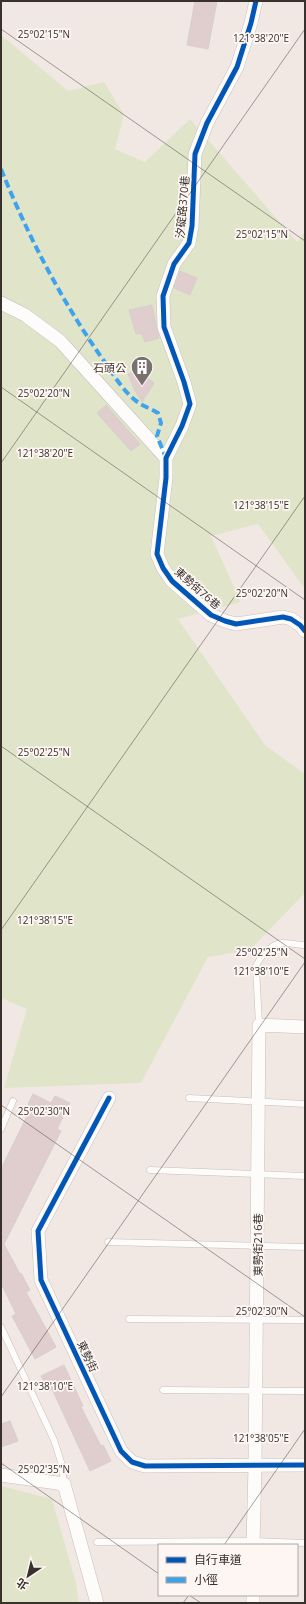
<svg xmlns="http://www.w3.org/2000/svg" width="306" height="1604" viewBox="0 0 306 1604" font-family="'Open Sans','Noto Sans TC',sans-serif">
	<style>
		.green { fill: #e0e5ca }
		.building { fill: #dfcecd; stroke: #d7cfcd }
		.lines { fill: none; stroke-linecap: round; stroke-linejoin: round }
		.lane-casing { stroke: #c6bfbb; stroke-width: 7 }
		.street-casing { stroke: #c6bfbb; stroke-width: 14 }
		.lane { stroke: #fdfcfb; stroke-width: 6 }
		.street { stroke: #fdfcfb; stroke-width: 13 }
		.quiet { stroke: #3fa3eb; stroke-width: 4; stroke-dasharray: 8 4; stroke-linecap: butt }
		.cycleway-casing { stroke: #fdf6f2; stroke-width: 8 }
		.cycleway { stroke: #0057b8; stroke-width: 5 }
		.ticks { fill: none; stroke: #38312e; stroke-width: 1; stroke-opacity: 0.45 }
		.labels { text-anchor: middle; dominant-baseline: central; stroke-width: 3.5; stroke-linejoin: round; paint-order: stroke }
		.street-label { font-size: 11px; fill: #38312e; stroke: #fdf6f2 }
		.poi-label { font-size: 11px; fill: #38312e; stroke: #fdf6f2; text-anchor: end }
		.ticks-label { font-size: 10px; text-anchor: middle; fill: #38312e; stroke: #fdf6f2; stroke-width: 3.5; stroke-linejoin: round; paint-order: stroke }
	</style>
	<rect width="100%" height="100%" fill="#f1e8e4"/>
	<path class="green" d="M 1,35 L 68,91 L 104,82 L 124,115 L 115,149 L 145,162 L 190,119 L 297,242 L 305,231 L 305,589 L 258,524 L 211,536 L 241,602 L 178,619 L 265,745 L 305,774 L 305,893 L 250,950 L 208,957 L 141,1083 L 4,1088 L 27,1009 L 1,998 Z
		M 1,1486 L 52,1499 L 76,1583 L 79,1603 L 1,1603 Z"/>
	<path class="building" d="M 195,1 L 217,1 L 208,49 L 187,45 Z
		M 180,271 L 197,278 L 190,295 L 174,288 Z
		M 152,305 L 159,338 L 145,342 L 142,334 L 136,334 L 129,310 Z
		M 135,372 L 145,376 L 154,383 L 142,402 L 135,391 L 128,374 Z
		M 106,405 L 140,444 L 131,451 L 97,413 Z
		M 33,1094 L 51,1103 L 55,1096 L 70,1103 L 57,1129 L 61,1131 L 4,1244 L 20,1274 L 21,1273 L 30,1290 L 26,1292 L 56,1347 L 35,1359 L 12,1316 L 16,1314 L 1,1283 L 1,1169 L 27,1116 L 23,1115 Z
		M 64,1365 L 83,1406 L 81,1407 L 101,1446 L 103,1445 L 111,1461 L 90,1471 L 52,1389 L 49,1391 L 41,1376 Z
		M 10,1421 L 18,1441 L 1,1447 L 1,1424 Z"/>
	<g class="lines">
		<g class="lane-casing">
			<path id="lane" d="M 259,1025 L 256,966 C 260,957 272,943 282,943 C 290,943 298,945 305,945
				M 189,1098 L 305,1104
				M 1,1129 L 13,1101
				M 150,1170 L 305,1176
				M 108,1242 L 305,1247
				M 129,1319 L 305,1320
				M 1,1327 L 54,1440 L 61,1462 L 64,1484
				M 163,1390 L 305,1391
				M 97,1542 L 254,1541 L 305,1543"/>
		</g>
		<g class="street-casing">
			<path id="street" d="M 256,1 L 251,23 L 237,67 L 207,123 L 195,154 L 192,226 L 189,243 L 174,264 L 163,296 L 164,327 L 184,382 L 190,404 L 182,426 L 166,458 L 166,478 L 157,554 L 163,568 L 172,581 L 211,615 L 225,621 L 236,624 L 283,617 L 291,619 L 300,625 L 305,631
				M 1,303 L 25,315 L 60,341 L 166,458
				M 109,1098 L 38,1231 L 41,1280 L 121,1451 L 132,1462 L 145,1466 L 305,1465
				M 1,1475 L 64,1484 L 97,1603
				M 253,1545 L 255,1466 L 259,1025 L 305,1027
				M 253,1603 L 253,1595"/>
		</g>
		<use href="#lane" class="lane"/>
		<use href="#street" class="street"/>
		<path class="quiet" d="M 1,169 C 28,236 62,302 104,361 C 114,375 124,393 139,403 C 145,407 152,409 158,413 L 161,423 L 157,436 L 166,458"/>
		<g class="cycleway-casing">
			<path id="cycleway" d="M 256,1 L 251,23 L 237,67 L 207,123 L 195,154 L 192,226 L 189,243 L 174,264 L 163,296 L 164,327 L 184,382 L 190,404 L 182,426 L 166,458 L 166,478 L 157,554 L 163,568 L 172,581 L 211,615 L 225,621 L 236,624 L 283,617 L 291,619 L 300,625 L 305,631
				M 109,1098 L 38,1231 L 41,1280 L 121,1451 L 132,1462 L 145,1466 L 305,1465"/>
		</g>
		<use href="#cycleway" class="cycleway"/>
	</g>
	<path class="ticks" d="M 1,29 L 305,241M 1,387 L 305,600M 1,463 L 305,29M 1,746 L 305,959M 1,930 L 305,496M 1,1105 L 305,1317M 1,1397 L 305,962M 1,1463 L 159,1574M 224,1545 L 305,1429M 189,1595 L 201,1603M 183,1603 L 189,1595"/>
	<defs>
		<g id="building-pin" transform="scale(1.15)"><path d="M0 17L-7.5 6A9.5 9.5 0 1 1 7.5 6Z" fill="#79716e" stroke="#fdf6f2"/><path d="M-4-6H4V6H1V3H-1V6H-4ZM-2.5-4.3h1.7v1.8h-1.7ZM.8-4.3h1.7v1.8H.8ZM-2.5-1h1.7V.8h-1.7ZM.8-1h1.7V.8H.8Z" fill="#fff"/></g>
	</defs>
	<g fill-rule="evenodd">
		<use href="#building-pin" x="142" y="367"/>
	</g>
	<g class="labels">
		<g class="street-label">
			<text transform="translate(182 207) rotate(-85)">汐碇路370巷</text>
			<text transform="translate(198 588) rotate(41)">東勢街76巷</text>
			<text transform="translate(257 1245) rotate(-90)">東勢街216巷</text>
			<text transform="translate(88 1356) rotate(65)">東勢街</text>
		</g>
		<g class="poi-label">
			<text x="126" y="367">石頭公</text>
		</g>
	</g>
	<g class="ticks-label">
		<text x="44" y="38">25°02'15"N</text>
		<text x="261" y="42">121°38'20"E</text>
		<text x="262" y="238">25°02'15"N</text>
		<text x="44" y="397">25°02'20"N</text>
		<text x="45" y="457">121°38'20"E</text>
		<text x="261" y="509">121°38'15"E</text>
		<text x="262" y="597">25°02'20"N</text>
		<text x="44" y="756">25°02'25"N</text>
		<text x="45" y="924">121°38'15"E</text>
		<text x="262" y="956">25°02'25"N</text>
		<text x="261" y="975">121°38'10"E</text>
		<text x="44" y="1115">25°02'30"N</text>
		<text x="262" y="1315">25°02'30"N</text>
		<text x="45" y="1390">121°38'10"E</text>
		<text x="261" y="1442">121°38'05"E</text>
		<text x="44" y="1473">25°02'35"N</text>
	</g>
	<rect width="306" height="1604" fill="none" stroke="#38312e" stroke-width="4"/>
	<rect x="158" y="1544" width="140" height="52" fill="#fdf6f2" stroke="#aea7a4"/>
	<rect x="166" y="1557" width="20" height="6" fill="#0057b8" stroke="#aea7a4"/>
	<text x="194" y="1564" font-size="12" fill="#38312e">自行車道</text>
	<rect x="166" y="1577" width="20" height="6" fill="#3fa3eb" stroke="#aea7a4"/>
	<text x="194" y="1584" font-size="12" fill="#38312e">小徑</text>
	<g transform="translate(28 1576) rotate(215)" stroke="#fdf6f2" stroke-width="3" paint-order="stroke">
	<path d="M0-3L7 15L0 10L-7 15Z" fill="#38312e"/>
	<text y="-6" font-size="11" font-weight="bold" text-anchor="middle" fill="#38312e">北</text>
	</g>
</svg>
